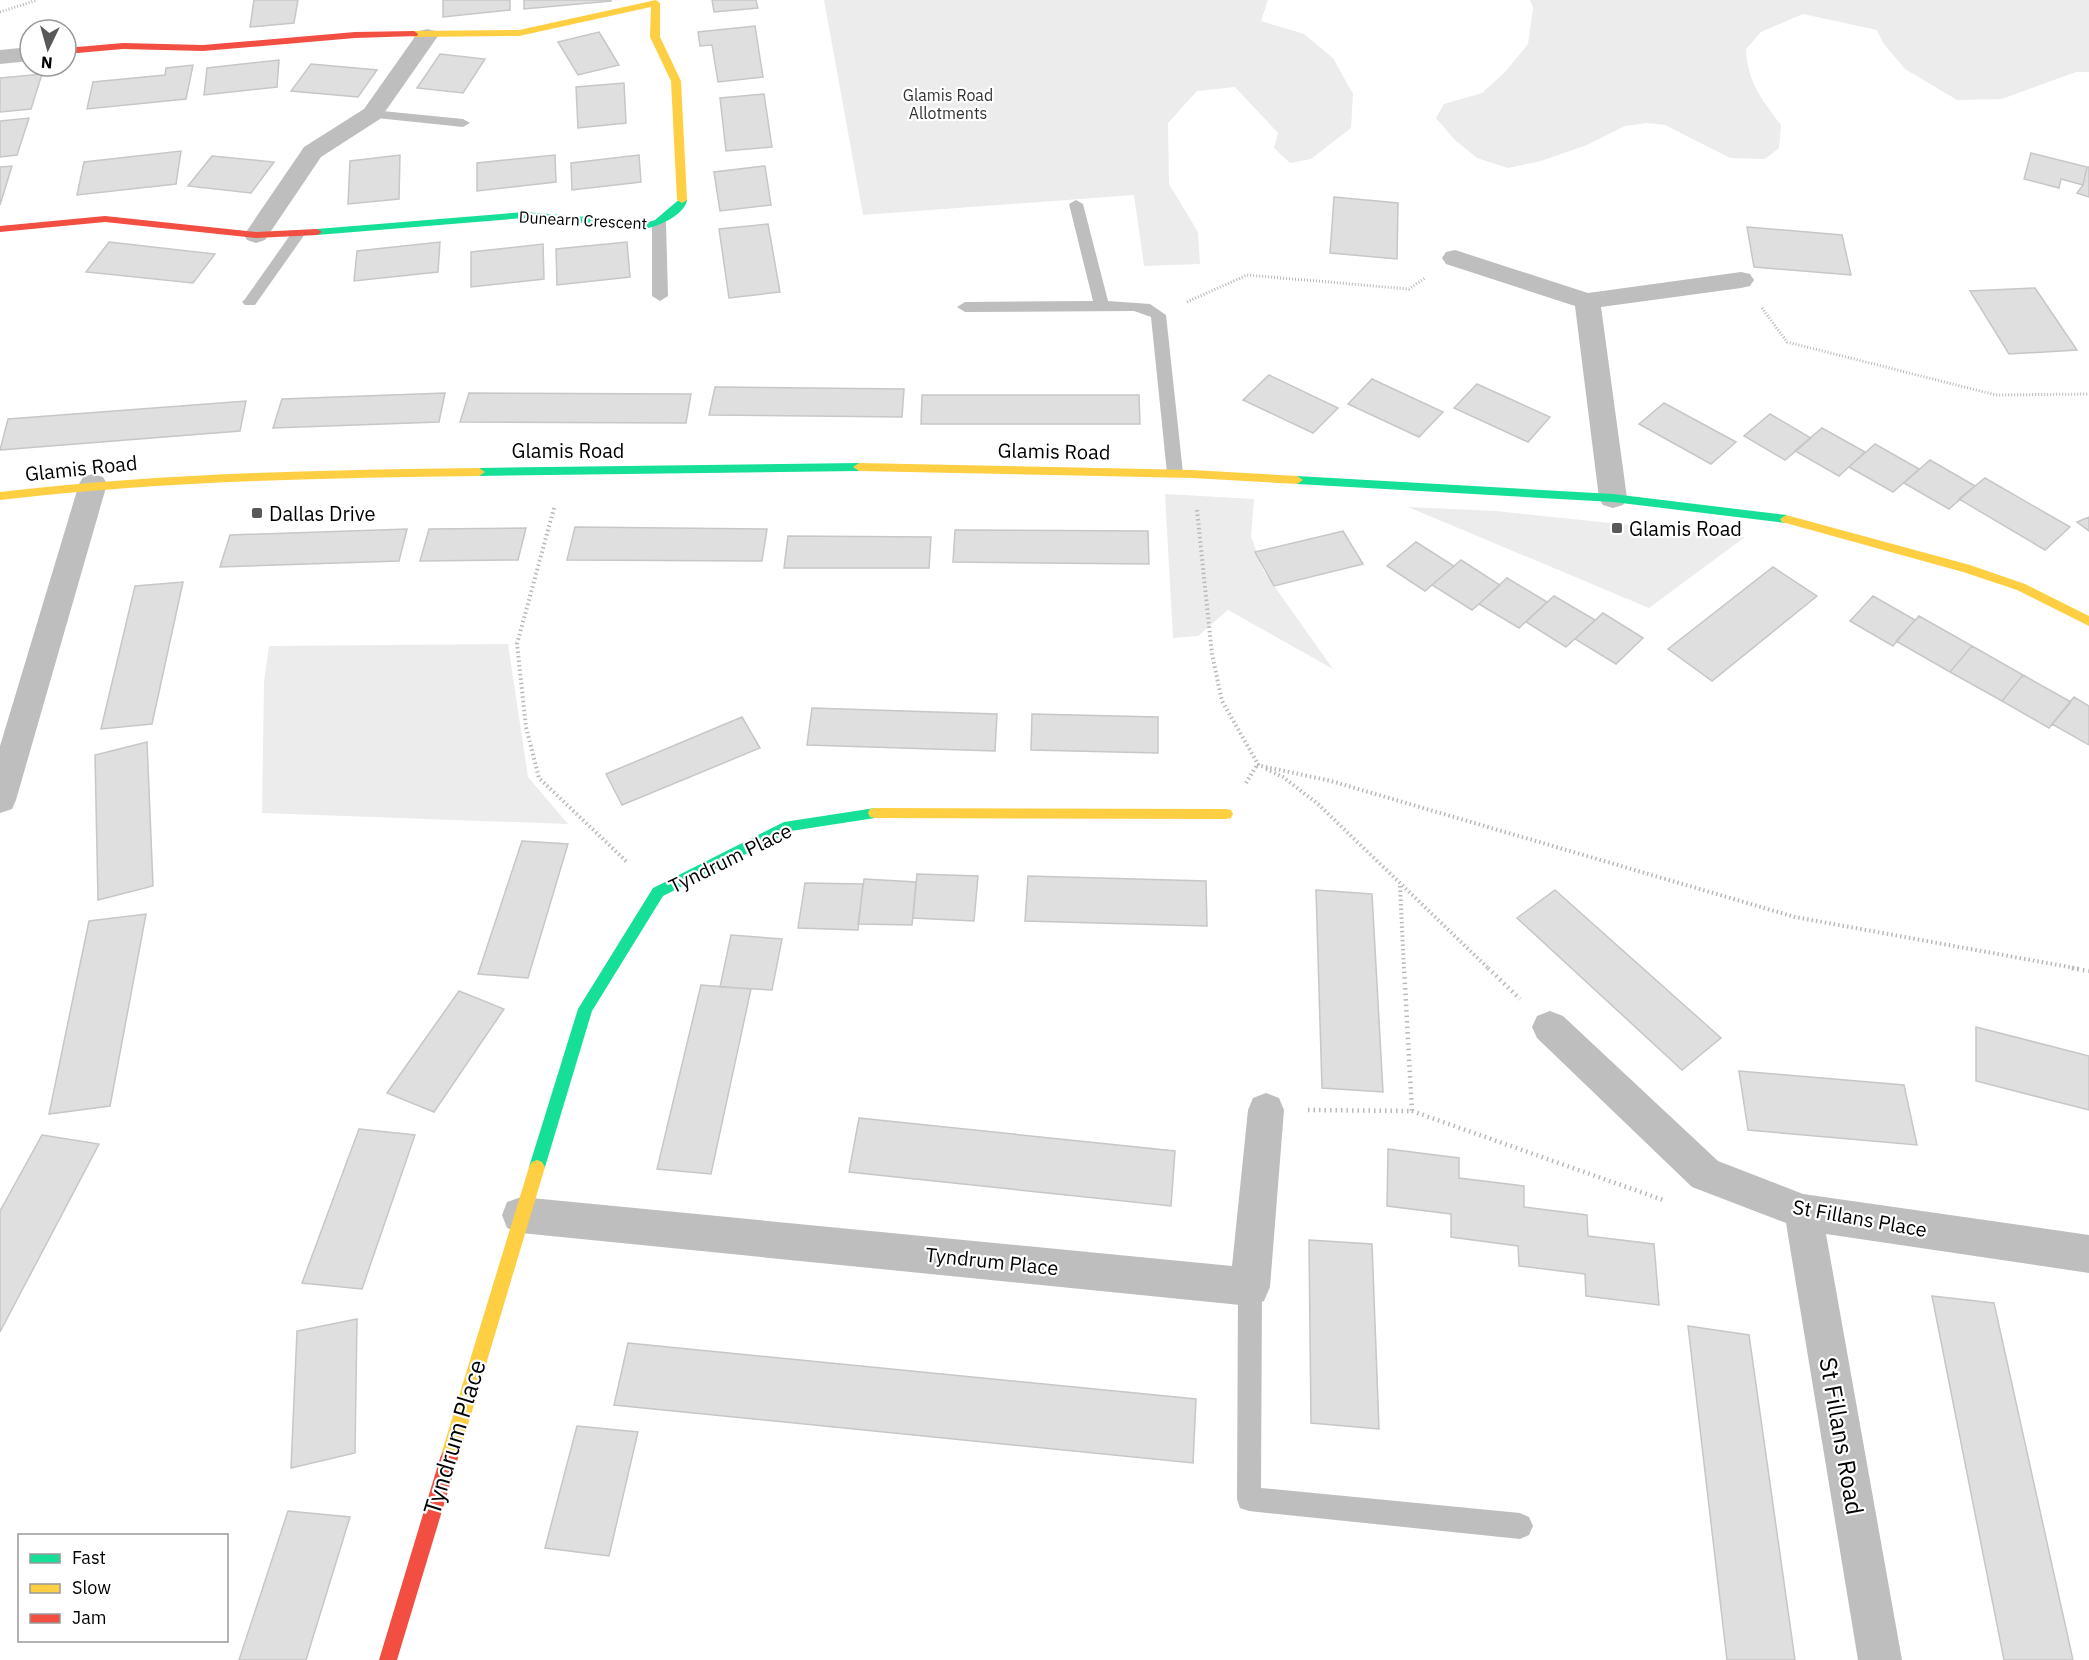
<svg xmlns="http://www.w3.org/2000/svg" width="2089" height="1660" viewBox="0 0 2089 1660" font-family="'IBM Plex Sans',sans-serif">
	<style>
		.green { fill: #ececec }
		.building { fill: #dfdfdf; stroke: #c7c7c7; stroke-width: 1.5 }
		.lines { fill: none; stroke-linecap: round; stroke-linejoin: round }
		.path-far2 { stroke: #b9b9b9; stroke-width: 3; stroke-dasharray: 1 2; stroke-linecap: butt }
		.path-far1 { stroke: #b9b9b9; stroke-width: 4; stroke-dasharray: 1.5 3; stroke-linecap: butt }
		.path { stroke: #b9b9b9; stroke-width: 4.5; stroke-dasharray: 1.5 4; stroke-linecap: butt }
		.lane { fill: #bebebe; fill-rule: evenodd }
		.street { fill: #bebebe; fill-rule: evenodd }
		.fast { fill: #16e098; fill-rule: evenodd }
		.slow { fill: #ffcf43; fill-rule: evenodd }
		.jam { fill: #f24e42; fill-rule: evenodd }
		.poi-dot { fill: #595959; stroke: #fff; stroke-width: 2 }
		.labels { text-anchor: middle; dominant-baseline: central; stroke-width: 4.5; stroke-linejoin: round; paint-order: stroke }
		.far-park-label { font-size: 16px; fill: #333; stroke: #fff }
		.far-street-label { font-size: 16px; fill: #000; stroke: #fff }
		.street-label { font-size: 20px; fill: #000; stroke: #fff }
		.poi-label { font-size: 20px; fill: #000; stroke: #fff; text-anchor: start }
		.near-street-label { font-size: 24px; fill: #000; stroke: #fff }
	</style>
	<rect width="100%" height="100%" fill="#fff"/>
	<path class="green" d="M 824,0 L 1268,0 L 1261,21 L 1304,34 L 1333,58 L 1353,94 L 1351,128 L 1311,159 L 1290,163 L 1274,148 L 1278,133 L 1235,87 L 1197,91 L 1168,123 L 1169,184 L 1198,232 L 1200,264 L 1144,266 L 1134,195 L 863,215 Z
		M 1530,0 L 2089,0 L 2089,72 L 2076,72 L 2002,99 L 1957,100 L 1905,69 L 1883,43 L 1877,30 L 1803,14 L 1761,32 L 1746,49 C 1748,84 1761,98 1781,125 L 1779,148 L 1765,159 L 1730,158 L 1665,125 L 1647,123 L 1625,126 L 1587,145 L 1541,161 L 1508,168 L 1477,158 L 1455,140 L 1436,118 L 1444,104 L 1482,93 L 1505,72 L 1528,44 L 1533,8 Z
		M 1165,494 L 1254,499 L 1251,536 L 1263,570 L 1333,669 L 1228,610 L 1198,636 L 1173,638 Z
		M 1408,507 L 1495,511 L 1745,537 L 1649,608 Z
		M 508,644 L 528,777 L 568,824 L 262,813 L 264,682 L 269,646 Z"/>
	<path class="building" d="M 254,0 L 298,0 L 294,23 L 250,27 Z
		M 443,0 L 510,0 L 510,10 L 443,17 Z
		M 524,0 L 611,0 L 611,1 L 524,9 Z
		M 712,0 L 756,0 L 758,8 L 714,12 Z
		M 755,26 L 763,77 L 718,82 L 712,45 L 700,46 L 698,32 Z
		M 599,32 L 619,65 L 578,75 L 558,42 Z
		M 440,54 L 485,59 L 463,93 L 417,88 Z
		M 279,60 L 277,87 L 204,95 L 207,68 Z
		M 311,64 L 377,70 L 358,97 L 291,91 Z
		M 193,65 L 186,99 L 87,109 L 93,82 L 165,75 L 166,68 Z
		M 42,74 L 31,109 L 0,112 L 0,78 Z
		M 624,83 L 626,123 L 578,128 L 576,87 Z
		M 764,94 L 772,147 L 726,151 L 720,98 Z
		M 29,118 L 17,155 L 0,157 L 0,121 Z
		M 181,151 L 176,184 L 77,195 L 84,162 Z
		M 2031,153 L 2087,167 L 2083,185 L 2061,179 L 2059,188 L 2024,179 Z
		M 400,155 L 399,199 L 348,204 L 350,161 Z
		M 555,155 L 556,182 L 477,191 L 477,163 Z
		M 639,155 L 641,182 L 572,190 L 571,163 Z
		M 212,156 L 274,162 L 251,193 L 188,186 Z
		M 12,166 L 0,205 L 0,167 Z
		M 765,166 L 771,205 L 720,211 L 714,172 Z
		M 2087,167 L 2089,167 L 2089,197 L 2077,193 L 2083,185 Z
		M 1334,197 L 1398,203 L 1397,259 L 1330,253 Z
		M 768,224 L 780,292 L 729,298 L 719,229 Z
		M 1747,227 L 1842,235 L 1851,275 L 1754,267 Z
		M 109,242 L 215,254 L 193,283 L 86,272 Z
		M 440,242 L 438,272 L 354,281 L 357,251 Z
		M 627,242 L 630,277 L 557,285 L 556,249 Z
		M 543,244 L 544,279 L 471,287 L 471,252 Z
		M 2035,288 L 2077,350 L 2009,354 L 1970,291 Z
		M 1269,375 L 1338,408 L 1313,433 L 1243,400 Z
		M 1372,379 L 1443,412 L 1419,437 L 1348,404 Z
		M 1477,384 L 1550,417 L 1528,442 L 1454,408 Z
		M 715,387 L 904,389 L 902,417 L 709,415 Z
		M 445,393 L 439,422 L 273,428 L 282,399 Z
		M 469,393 L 691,394 L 686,423 L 460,422 Z
		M 922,395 L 1139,395 L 1140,424 L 921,424 Z
		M 246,401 L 240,431 L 0,450 L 8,419 Z
		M 1664,403 L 1736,442 L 1711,464 L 1639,424 Z
		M 1770,414 L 1811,438 L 1785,460 L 1744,436 Z
		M 1822,428 L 1865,452 L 1839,476 L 1795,451 Z
		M 1875,444 L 1919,469 L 1893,492 L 1849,467 Z
		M 1930,460 L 1975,486 L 1949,509 L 1904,483 Z
		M 1985,478 L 2070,527 L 2045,550 L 1959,499 Z
		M 2089,517 L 2089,531 L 2077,522 Z
		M 575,527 L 767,529 L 762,561 L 567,560 Z
		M 526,528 L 518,560 L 420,561 L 429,529 Z
		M 407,529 L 399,561 L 220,567 L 230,535 Z
		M 955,530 L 1148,531 L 1149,564 L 953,562 Z
		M 1343,531 L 1363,564 L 1274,586 L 1255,552 Z
		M 788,536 L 931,537 L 929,568 L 784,568 Z
		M 1416,542 L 1454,566 L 1425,591 L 1387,566 Z
		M 1461,560 L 1500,585 L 1472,610 L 1432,585 Z
		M 1773,567 L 1817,596 L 1712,681 L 1668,649 Z
		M 1507,578 L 1547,602 L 1519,628 L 1479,604 Z
		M 183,582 L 152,724 L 101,729 L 135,586 Z
		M 1554,596 L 1595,620 L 1566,647 L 1526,622 Z
		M 1873,596 L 1915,620 L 1893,646 L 1850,621 Z
		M 1603,613 L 1643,638 L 1616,664 L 1575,639 Z
		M 1919,616 L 1972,646 L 1950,672 L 1896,641 Z
		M 1972,646 L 2023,675 L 2002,701 L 1950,672 Z
		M 2023,675 L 2071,702 L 2049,728 L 2002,701 Z
		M 2074,697 L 2089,706 L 2089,745 L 2052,724 Z
		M 812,708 L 997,714 L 995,751 L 807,745 Z
		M 1032,714 L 1158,717 L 1158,753 L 1031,750 Z
		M 742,717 L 760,748 L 622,805 L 606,774 Z
		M 147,742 L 153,886 L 98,900 L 95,755 Z
		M 522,841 L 568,844 L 528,978 L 478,974 Z
		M 917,874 L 978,876 L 974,921 L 913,918 Z
		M 1028,876 L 1206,881 L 1207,926 L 1025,921 Z
		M 864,879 L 916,882 L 912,925 L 858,924 Z
		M 805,883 L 863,884 L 858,930 L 798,928 Z
		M 1316,890 L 1372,894 L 1383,1092 L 1322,1088 Z
		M 1555,890 L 1721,1038 L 1682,1070 L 1517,918 Z
		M 146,914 L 110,1106 L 49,1114 L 89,921 Z
		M 731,935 L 782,939 L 772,990 L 720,987 Z
		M 701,985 L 751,989 L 711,1174 L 657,1169 Z
		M 459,991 L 504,1009 L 434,1112 L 387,1093 Z
		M 1976,1027 L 2089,1056 L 2089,1110 L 1976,1081 Z
		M 1739,1071 L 1904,1085 L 1917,1145 L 1748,1130 Z
		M 859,1118 L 1175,1151 L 1171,1206 L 849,1172 Z
		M 359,1129 L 415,1135 L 362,1289 L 302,1283 Z
		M 42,1135 L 99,1144 L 0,1332 L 0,1211 Z
		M 1388,1149 L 1459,1158 L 1459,1178 L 1524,1186 L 1524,1207 L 1587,1215 L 1588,1236 L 1654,1244 L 1659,1305 L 1586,1296 L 1585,1274 L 1519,1266 L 1518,1246 L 1451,1237 L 1451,1214 L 1387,1206 Z
		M 1309,1240 L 1372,1244 L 1379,1429 L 1311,1423 Z
		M 1932,1296 L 1994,1303 L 2073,1660 L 2004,1660 Z
		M 357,1319 L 355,1453 L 291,1468 L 297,1331 Z
		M 1688,1326 L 1749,1335 L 1795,1660 L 1727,1660 Z
		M 628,1343 L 1196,1399 L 1193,1463 L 614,1405 Z
		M 577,1426 L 638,1432 L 609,1556 L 545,1548 Z
		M 288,1511 L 350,1517 L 306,1660 L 239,1660 Z"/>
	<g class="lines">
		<path class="path-far2" d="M 0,12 L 37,0
			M 1187,302 L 1247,275 L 1409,289 L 1425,278
			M 1762,308 L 1787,342 L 1996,395 L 2089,394"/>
		<path class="path-far1" d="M 554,508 L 517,644 L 526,727 L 539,778 L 628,863
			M 1197,510 L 1212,654 L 1222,701 L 1259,766
			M 1257,765 L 1331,781 L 1795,917 L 2080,969
			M 1266,769 L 1283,777 L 1318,804 L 1489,969
			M 1246,783 L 1257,765
			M 1400,886 L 1404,969"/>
		<path class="path" d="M 1488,968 L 1520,999
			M 2072,968 L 2089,971
			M 1308,1110 L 1412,1111 L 1404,968
			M 1412,1111 L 1666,1201"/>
		<path class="lane" d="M 372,110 L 463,119 L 470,123 L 463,127 L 367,117 L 367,111 Z
			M 1076,200 L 1083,204 L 1108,301 L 1150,304 L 1166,315 L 1183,473 L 1181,477 L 1169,477 L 1167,473 L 1151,317 L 1134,311 L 965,312 L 957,307 L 965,302 L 1093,301 L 1069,204 Z
			M 659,218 L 666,222 L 668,296 L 660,301 L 652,296 L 652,222 Z
			M 298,230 L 305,234 L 255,305 L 245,305 L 242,302 L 245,299 L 293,231 Z
			M 1250,1276 L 1258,1279 L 1262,1287 L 1261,1488 L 1520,1513 L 1529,1517 L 1533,1526 L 1529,1535 L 1520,1539 L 1249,1511 L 1240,1508 L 1237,1499 L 1238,1287 L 1242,1279 Z"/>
		<path class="street" d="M 427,29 L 435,31 L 438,36 L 380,119 L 321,157 L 265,240 L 256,243 L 247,240 L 244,235 L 304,147 L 364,109 L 419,31 Z
			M 30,47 L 30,61 L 0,64 L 0,50 Z
			M 1455,250 L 1588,293 L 1741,272 L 1750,274 L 1754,280 L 1750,286 L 1741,288 L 1601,307 L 1627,498 L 1623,505 L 1613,508 L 1603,505 L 1599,498 L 1575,306 L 1446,264 L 1442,258 L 1446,252 Z
			M 93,474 L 103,477 L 107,484 L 16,800 L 12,809 L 0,813 L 0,746 L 79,484 L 83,477 Z
			M 1550,1011 L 1563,1016 L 1718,1161 L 1803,1194 L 2089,1235 L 2089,1273 L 1826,1234 L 1902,1660 L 1858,1660 L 1786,1223 L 1692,1187 L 1537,1038 L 1532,1027 L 1537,1016 Z
			M 1266,1093 L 1279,1098 L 1284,1110 L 1270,1287 L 1264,1301 L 1250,1306 L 521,1233 L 507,1228 L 502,1215 L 507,1202 L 521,1197 L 1232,1266 L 1248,1110 L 1253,1098 Z"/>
		<path class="fast" d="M 682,197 L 687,200 C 685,214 661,225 649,228 L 524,218 L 317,235 L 312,232 L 317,229 L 524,212 L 649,222 L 655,220 Z
			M 859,463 L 865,467 L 859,471 L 479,476 L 473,472 L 479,468 Z
			M 1297,476 L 1613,494 L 1786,515 L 1792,519 L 1786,523 L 1613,502 L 1297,484 L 1291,480 Z
			M 875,808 L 880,809 L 882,813 L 880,817 L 875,818 L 791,831 L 663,896 L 592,1011 L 545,1167 L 542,1172 L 537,1174 L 532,1172 L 529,1167 L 578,1009 L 653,888 L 784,822 Z"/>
		<path class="slow" d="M 656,0 L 660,3 L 660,37 L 681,81 L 687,200 L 682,203 L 677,200 L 671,81 L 650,37 L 651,7 L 519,36 L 414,37 L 410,34 L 414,31 L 519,30 Z
			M 859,463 L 1192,470 L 1297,476 L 1303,480 L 1297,484 L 1192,478 L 859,471 L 853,467 Z
			M 479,468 L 485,472 L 479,476 C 319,478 159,481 0,500 L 0,492 C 159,473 319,470 479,468 Z
			M 1786,515 L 1970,565 L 2025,584 L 2089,616 L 2089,626 L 2017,590 L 1963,572 L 1782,522 L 1780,519 Z
			M 875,808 L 1226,809 L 1231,810 L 1233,814 L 1231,818 L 1226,819 L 875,818 L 870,817 L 868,813 L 870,809 Z
			M 537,1160 L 542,1162 L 545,1167 L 458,1458 L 455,1464 L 449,1467 L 443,1464 L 440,1458 L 529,1167 L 532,1162 Z"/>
		<path class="jam" d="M 414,31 L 418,34 L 417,36 L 355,38 L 203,51 L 123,49 L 66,54 L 66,48 L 123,43 L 203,45 L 355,32 Z
			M 105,216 L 256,232 L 317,229 L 322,232 L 317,235 L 256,238 L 105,222 L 0,232 L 0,226 Z
			M 449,1449 L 455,1452 L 458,1458 L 397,1660 L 379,1660 L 440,1458 L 443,1452 Z"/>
	</g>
	<g class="poi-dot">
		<rect x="251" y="507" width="12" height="12" rx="3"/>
		<rect x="1611" y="522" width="12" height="12" rx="3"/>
	</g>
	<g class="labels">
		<g class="far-park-label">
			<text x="948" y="95">Glamis Road<tspan x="948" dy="18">Allotments</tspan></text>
		</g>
		<g class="far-street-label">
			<text transform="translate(583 220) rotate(3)">Dunearn Crescent</text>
		</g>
		<g class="street-label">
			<text x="568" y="450">Glamis Road</text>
			<text transform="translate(1054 451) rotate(1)">Glamis Road</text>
			<text transform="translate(81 468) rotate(-6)">Glamis Road</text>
			<text transform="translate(730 858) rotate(-26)">Tyndrum Place</text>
			<text transform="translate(1860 1218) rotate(10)">St Fillans Place</text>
			<text transform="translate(992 1261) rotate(6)">Tyndrum Place</text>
		</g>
		<g class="poi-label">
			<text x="269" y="513">Dallas Drive</text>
			<text x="1629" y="528">Glamis Road</text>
		</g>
		<g class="near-street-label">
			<text transform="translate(1842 1436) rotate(80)">St Fillans Road</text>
			<text transform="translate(454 1437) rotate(-73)">Tyndrum Place</text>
		</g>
	</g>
	<rect x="18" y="1534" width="210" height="108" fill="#ffffff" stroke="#999999" stroke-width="1.5"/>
	<rect x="30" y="1554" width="30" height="9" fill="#16e098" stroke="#999999" stroke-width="1.5"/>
	<text x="72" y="1564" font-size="18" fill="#000000">Fast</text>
	<rect x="30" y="1584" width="30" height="9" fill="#ffcf43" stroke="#999999" stroke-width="1.5"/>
	<text x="72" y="1594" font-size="18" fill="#000000">Slow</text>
	<rect x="30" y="1614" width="30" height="9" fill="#f24e42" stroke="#999999" stroke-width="1.5"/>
	<text x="72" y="1624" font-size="18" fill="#000000">Jam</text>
	<g transform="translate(48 48) rotate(185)"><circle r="28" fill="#ffffff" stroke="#999999" stroke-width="1.5"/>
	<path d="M0-4.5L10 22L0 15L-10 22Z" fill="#595959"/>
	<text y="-9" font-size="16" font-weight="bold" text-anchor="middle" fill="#000000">N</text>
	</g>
</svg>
